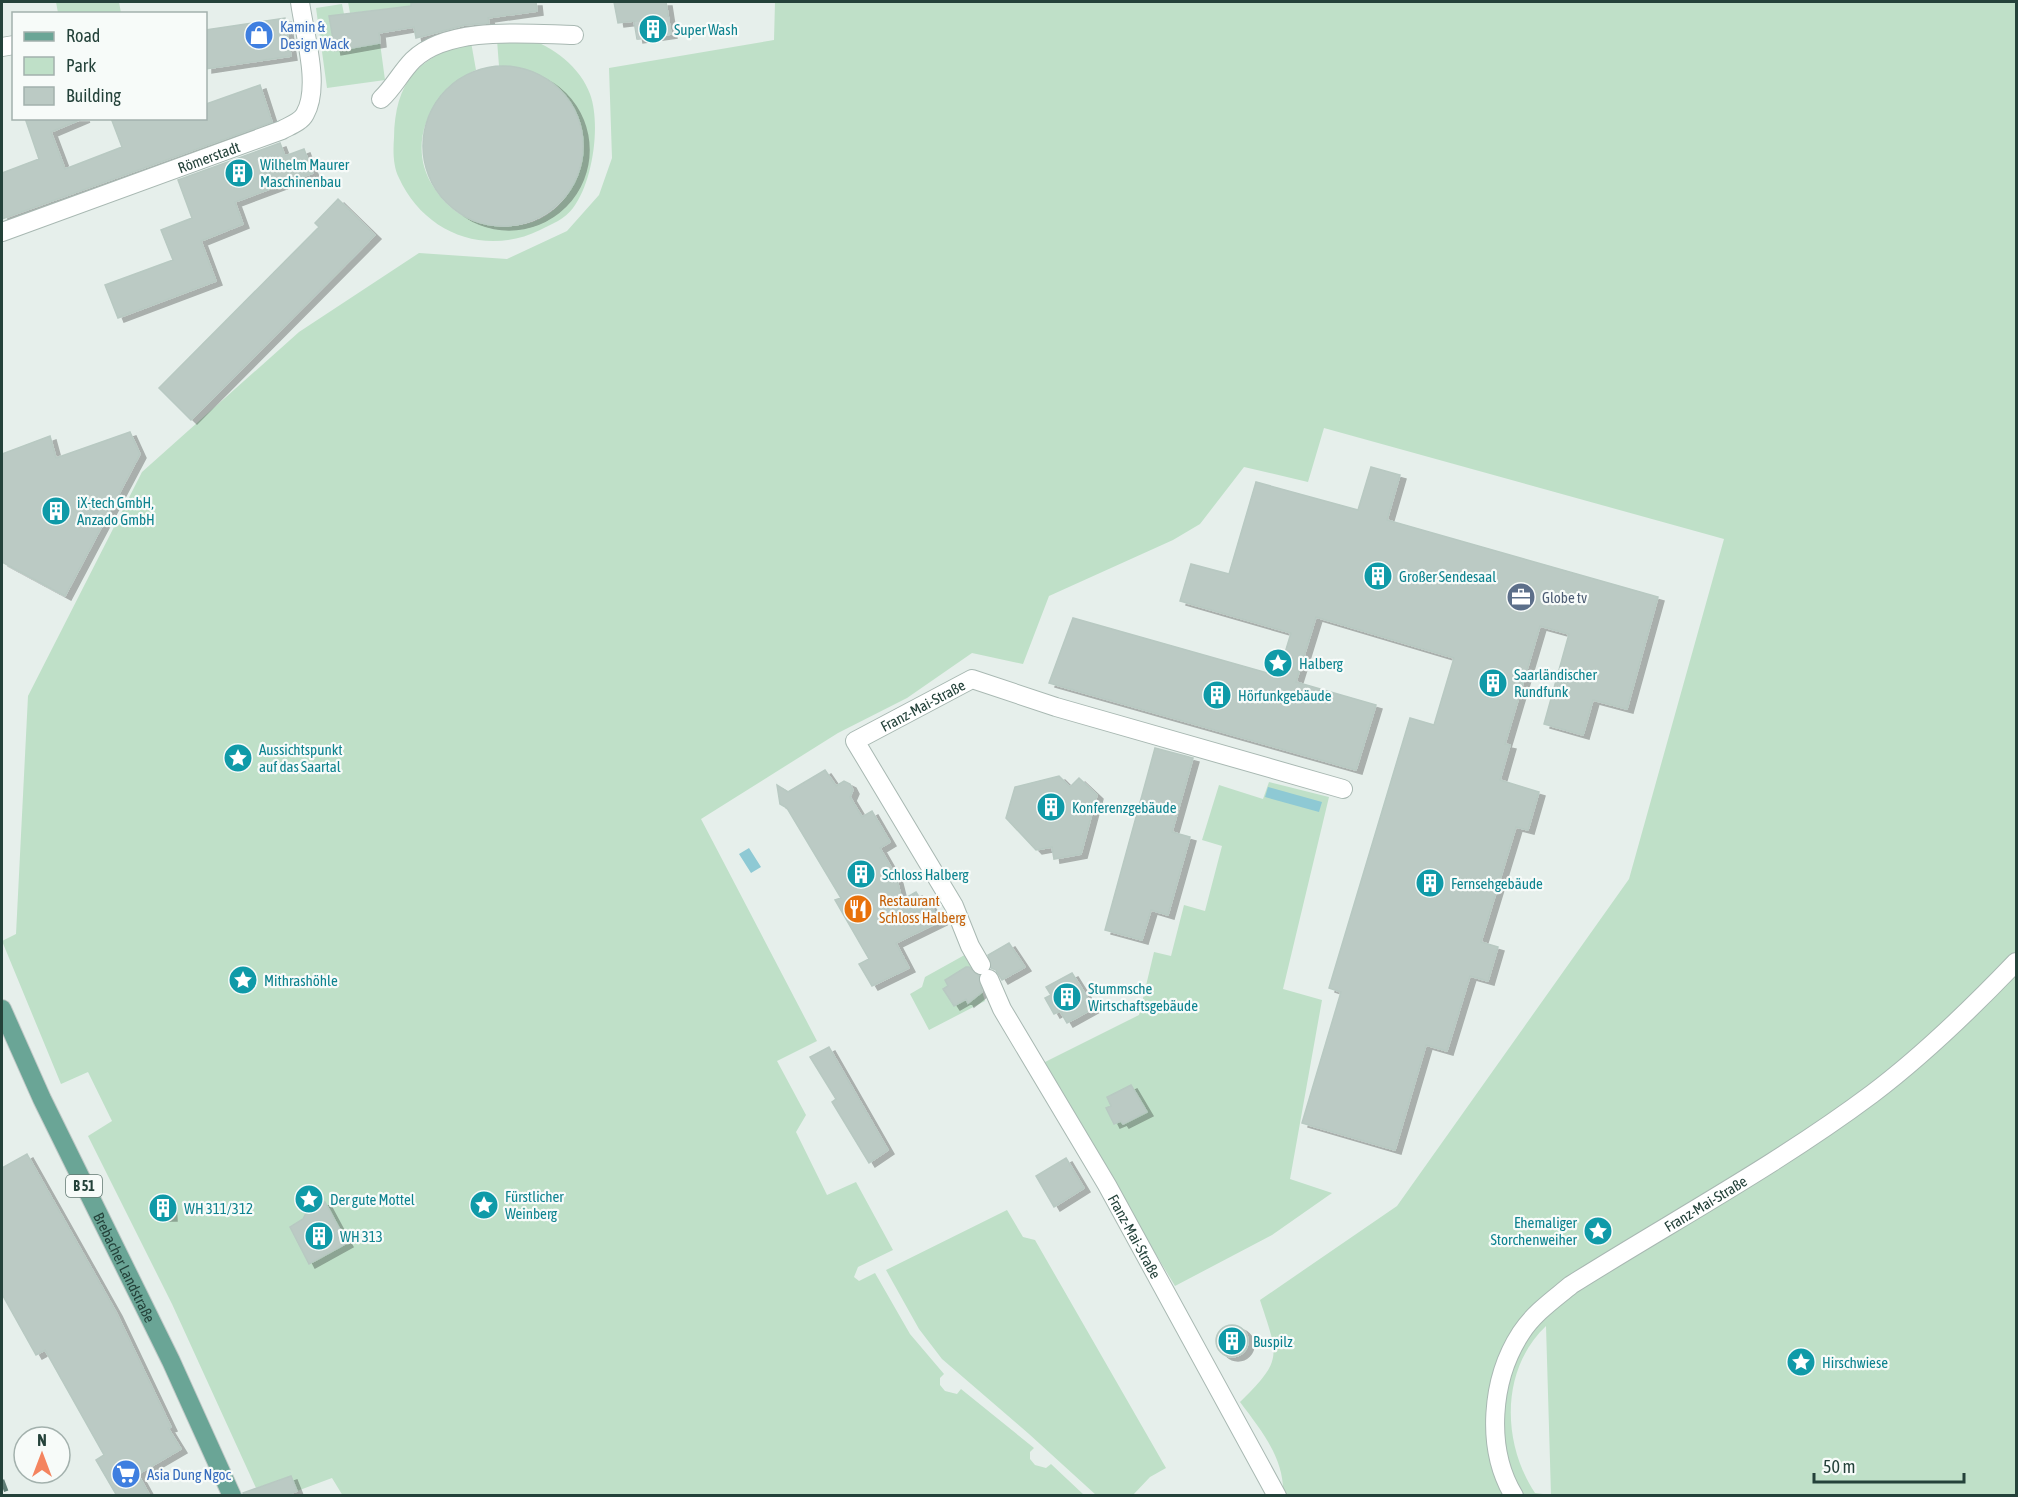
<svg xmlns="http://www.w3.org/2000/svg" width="2018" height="1497" viewBox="0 0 2018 1497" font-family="'Asap Condensed',sans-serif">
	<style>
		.green { fill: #bfe0c8; fill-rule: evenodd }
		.water { fill: #8ec9d4 }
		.building { fill: #bbcac4; stroke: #b8c9c2; stroke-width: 1.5; filter: url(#shadow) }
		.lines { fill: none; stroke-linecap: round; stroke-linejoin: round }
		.minor-tunnel { stroke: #bfccc8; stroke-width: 18; stroke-dasharray: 18 9; stroke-linecap: butt }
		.minor-casing { stroke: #a8b8b2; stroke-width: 20 }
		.major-casing { stroke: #c2cac8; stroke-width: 20 }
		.minor { stroke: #fff; stroke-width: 18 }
		.major { stroke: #6aa596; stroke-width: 18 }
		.rail { stroke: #5f7d75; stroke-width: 4.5; stroke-dasharray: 12 6; stroke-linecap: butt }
		.labels { text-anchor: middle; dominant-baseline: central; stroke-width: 4.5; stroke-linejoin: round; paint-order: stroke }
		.shield { fill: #f7fbf9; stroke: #637a73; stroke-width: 1.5 }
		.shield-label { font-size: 14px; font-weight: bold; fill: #24423a }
		.shop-label { font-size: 15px; fill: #366cbe; stroke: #f7fbf9; text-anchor: start }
		.culture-label { font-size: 15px; fill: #0d838f; stroke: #f7fbf9; text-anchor: start }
		.street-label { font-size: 15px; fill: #24423a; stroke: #f7fbf9 }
		.service-label { font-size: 15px; fill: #4e5e75; stroke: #f7fbf9; text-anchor: start }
		.food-label { font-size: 15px; fill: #c56008; stroke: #f7fbf9; text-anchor: start }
	</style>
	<defs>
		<filter id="shadow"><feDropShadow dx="6" dy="4" stdDeviation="0" flood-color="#0004"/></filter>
	</defs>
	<rect width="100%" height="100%" fill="#e6efeb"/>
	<path class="green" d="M 56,2 L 119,2 L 121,13 L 58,13 Z
		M 348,2 L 420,2 L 411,3 L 411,6 L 350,13 Z
		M 775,2 L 2016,2 L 2016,1495 L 1283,1495 C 1285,1459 1261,1430 1240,1402 C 1284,1359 1278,1356 1260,1300 L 1397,1206 L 1629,879 L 1724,539 L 1324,428 L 1308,482 L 1244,467 L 1200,524 L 1173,540 L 1049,596 L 1023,664 L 972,653 L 907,698 L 838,733 L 701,819 L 817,1041 L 777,1061 L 806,1115 L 796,1132 L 827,1195 L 856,1182 L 893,1250 L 858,1267 L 854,1277 L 859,1281 L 875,1273 L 910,1334 L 944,1374 L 940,1378 L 940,1385 L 945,1391 L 957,1394 L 961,1389 L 1034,1448 L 1030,1452 L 1030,1459 L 1035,1465 L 1046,1468 L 1051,1464 L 1084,1495 L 343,1496 L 332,1478 L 297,1491 L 291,1476 L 256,1488 L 172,1304 L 88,1136 L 112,1121 L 88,1072 L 61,1084 L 2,941 L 16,934 L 28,696 L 142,472 L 299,332 L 419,253 L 507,259 L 567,231 L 599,195 L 612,158 L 609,68 L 774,40 ZM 1546,1326 L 1551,1495 L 1535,1493 C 1502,1443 1500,1370 1546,1326 Z
		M 342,4 L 344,14 L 329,16 L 335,50 L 380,43 L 385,80 L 327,88 L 316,8 Z
		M 527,39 C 552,45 581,68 590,94 C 601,124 593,182 573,208 C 565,219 552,224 540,230 C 485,257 424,233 399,178 C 393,166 393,151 394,138 C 395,81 418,57 471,42 L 476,70 C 432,89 405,143 433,186 C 447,209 468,223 495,226 C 604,237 615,69 499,66 L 497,40 Z
		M 1269,782 L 1329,797 L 1283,989 L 1322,1000 L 1290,1179 L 1332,1193 L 1272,1235 L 1175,1286 L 1041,1064 L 1139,1015 L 1154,952 L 1171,956 L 1184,905 L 1205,911 L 1222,846 L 1202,840 L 1219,785 L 1263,799 Z
		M 970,952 L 985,1001 L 929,1030 L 910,994 L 922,987 L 925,977 Z
		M 1007,1210 L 1023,1237 L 1035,1240 L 1166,1468 L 1150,1477 L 1133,1495 L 1096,1495 L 1029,1434 L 942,1359 L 919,1329 L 886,1270 Z"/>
	<path class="water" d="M 1268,787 L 1322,802 L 1319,812 L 1265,797 Z
		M 749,848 L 761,867 L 751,873 L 739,854 Z"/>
	<path class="building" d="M 420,2 L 536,2 L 537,11 L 488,18 L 489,23 L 465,25 L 416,38 L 414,27 L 379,33 L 380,43 L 335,51 L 329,16 L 411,6 L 411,3 Z
		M 614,2 L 666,2 L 671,34 L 637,39 L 634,21 L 618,23 Z
		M 285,18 L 291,56 L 206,69 L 206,30 Z
		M423 146a80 80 0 1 1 160 0a80 80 0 1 1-160 0Z
		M 260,85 L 272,122 L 2,219 L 2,173 L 39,159 L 25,118 L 84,118 L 51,132 L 65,169 L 122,147 L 111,118 L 206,118 L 206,104 Z
		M 280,143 L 285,156 L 304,149 L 313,173 L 235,202 L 243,224 L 201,241 L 216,281 L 118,318 L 105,285 L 173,260 L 161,230 L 192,218 L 178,180 Z
		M 338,199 L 375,235 L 191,420 L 159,388 L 319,227 L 315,223 Z
		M 130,432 L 140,454 L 65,596 L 2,562 L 2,454 L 50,436 L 56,458 Z
		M 1371,467 L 1400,475 L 1387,520 L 1658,597 L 1627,709 L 1593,700 L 1583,735 L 1544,724 L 1569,634 L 1540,626 L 1505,744 L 1510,745 L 1500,780 L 1539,792 L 1528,830 L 1516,827 L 1481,942 L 1498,947 L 1488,981 L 1470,976 L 1447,1051 L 1426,1045 L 1395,1150 L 1302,1123 L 1341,992 L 1329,988 L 1410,718 L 1434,725 L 1454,658 L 1316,617 L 1296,682 L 1376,705 L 1356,770 L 1049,683 L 1073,618 L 1278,676 L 1291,633 L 1180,601 L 1191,564 L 1229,574 L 1256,482 L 1358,510 Z
		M 1155,748 L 1193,758 L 1172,832 L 1190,837 L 1168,915 L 1151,910 L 1142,940 L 1105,930 Z
		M 825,770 L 836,786 L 844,781 L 850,784 L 853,790 L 850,797 L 862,817 L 872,811 L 890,842 L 880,848 L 896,876 L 902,900 L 916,892 L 923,903 L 927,901 L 941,921 L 896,943 L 909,968 L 872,986 L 859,964 L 869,959 L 835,900 L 841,898 L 787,808 L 780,804 L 777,785 L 788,792 Z
		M 1059,776 L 1070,787 L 1079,778 L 1097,795 L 1081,854 L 1054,859 L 1052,847 L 1036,850 L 1006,818 L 1015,787 Z
		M 1009,943 L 1025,967 L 1002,980 L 996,970 L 991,968 L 988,955 Z
		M 966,967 L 969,967 L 979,976 L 982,992 L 968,1003 L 966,999 L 954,1006 L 943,989 L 948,986 L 945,980 Z
		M 1072,973 L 1094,1008 L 1067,1023 L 1060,1011 L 1054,1014 L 1045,998 L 1051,995 L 1046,987 Z
		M 829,1047 L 888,1150 L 869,1163 L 832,1102 L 836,1099 L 810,1057 Z
		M 1131,1085 L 1147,1112 L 1123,1124 L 1121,1121 L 1114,1124 L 1106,1108 L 1111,1106 L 1107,1097 Z
		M 27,1154 L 116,1312 L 171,1427 L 168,1428 L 181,1449 L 138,1474 L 150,1496 L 117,1496 L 96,1460 L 104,1455 L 45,1350 L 36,1355 L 2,1294 L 2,1168 Z
		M 1066,1158 L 1084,1188 L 1054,1207 L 1036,1176 Z
		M 170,1198 L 171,1217 L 156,1217 L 155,1199 Z
		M 312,1201 L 325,1202 L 347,1243 L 309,1264 L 290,1227 L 303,1219 Z
		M1216 1341a16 16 0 1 1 32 0a16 16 0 1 1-32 0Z
		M 291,1476 L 297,1491 L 284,1496 L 244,1496 L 243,1493 Z"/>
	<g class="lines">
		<path class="minor-tunnel" d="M 636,31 L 670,26"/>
		<g class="minor-casing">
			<g id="minor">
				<path d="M 2,47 L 14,45"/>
				<path d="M 381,99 C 394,87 401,72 413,60 C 449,25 528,34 574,35"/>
				<path id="s1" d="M 2,232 L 282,130 C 289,126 301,122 305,114 C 321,86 304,33 300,2"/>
				<path id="s2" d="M 981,965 L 970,946 L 954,906 L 855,741 L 972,679 L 1056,707 L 1343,789"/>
				<path id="s3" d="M 989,979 L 1002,1009 L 1107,1185 L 1277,1496"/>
				<path id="s4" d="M 1514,1496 C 1485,1448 1491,1379 1521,1333 C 1534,1313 1553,1300 1571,1285 C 1671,1222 1777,1165 1872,1094 C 1925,1054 1971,1009 2016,962"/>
			</g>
		</g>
		<g class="major-casing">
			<g id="major">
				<path id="s5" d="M 2,1009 L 42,1099 L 171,1361 L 232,1496"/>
			</g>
		</g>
		<use href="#minor" class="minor"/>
		<use href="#major" class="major"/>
		<path class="rail" d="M 2,1480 L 8,1496"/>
	</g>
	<defs>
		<g id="building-disc" transform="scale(1.5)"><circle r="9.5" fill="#0f9aa8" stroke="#f7fbf9"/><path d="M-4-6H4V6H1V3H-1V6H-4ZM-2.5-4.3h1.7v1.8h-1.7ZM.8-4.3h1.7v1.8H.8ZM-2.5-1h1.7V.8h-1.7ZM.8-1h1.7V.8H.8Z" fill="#fff"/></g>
		<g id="shop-disc" transform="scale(1.5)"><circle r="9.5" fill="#3f7fe0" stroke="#f7fbf9"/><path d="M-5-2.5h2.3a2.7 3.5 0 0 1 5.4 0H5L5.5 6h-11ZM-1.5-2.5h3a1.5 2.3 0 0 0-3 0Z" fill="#fff"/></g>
		<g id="office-disc" transform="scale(1.5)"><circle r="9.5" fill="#5c6f8a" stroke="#f7fbf9"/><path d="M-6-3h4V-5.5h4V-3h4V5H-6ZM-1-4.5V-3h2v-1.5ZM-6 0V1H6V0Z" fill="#fff"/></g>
		<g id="sight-disc" transform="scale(1.5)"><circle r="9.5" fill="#0f9aa8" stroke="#f7fbf9"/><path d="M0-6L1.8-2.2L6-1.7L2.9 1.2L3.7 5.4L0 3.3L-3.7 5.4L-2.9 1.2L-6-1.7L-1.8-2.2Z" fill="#fff"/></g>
		<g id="restaurant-disc" transform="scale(1.5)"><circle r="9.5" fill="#e8710a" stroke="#f7fbf9"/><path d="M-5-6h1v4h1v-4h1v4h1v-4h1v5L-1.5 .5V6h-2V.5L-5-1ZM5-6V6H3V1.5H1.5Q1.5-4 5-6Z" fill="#fff"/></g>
		<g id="supermarket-disc" transform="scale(1.5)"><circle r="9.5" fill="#3f7fe0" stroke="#f7fbf9"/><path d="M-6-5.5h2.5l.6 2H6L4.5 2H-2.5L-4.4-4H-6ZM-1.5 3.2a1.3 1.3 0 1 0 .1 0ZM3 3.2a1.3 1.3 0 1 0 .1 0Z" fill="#fff"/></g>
	</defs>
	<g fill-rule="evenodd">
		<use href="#building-disc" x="653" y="29"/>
		<use href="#shop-disc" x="259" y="35"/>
		<use href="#building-disc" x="239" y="173"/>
		<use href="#building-disc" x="56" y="511"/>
		<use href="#building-disc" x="1378" y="576"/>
		<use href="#office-disc" x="1521" y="597"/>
		<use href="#sight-disc" x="1278" y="663"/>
		<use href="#building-disc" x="1493" y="683"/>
		<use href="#building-disc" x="1217" y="695"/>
		<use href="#sight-disc" x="238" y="758"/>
		<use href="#building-disc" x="1051" y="807"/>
		<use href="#building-disc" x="861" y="874"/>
		<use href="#building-disc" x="1430" y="883"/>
		<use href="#restaurant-disc" x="858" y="909"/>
		<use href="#sight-disc" x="243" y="980"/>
		<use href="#building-disc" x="1067" y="997"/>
		<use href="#sight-disc" x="309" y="1199"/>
		<use href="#sight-disc" x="484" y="1205"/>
		<use href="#building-disc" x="163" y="1208"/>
		<use href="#sight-disc" x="1598" y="1231"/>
		<use href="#building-disc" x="319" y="1236"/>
		<use href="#building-disc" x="1232" y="1341"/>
		<use href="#sight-disc" x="1801" y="1362"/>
		<use href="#supermarket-disc" x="126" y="1474"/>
	</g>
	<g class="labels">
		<rect class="shield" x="66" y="1175" width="36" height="22" rx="4.5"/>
		<g class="shield-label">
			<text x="84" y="1186">B 51</text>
		</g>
		<g class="shop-label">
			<text x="280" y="26">Kamin &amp;<tspan x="280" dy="17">Design Wack</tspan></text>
			<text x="147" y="1474">Asia Dung Ngoc</text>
		</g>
		<g class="culture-label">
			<text x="674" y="29">Super Wash</text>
			<text x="260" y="164">Wilhelm Maurer<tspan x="260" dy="17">Maschinenbau</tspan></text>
			<text x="77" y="502">iX-tech GmbH,<tspan x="77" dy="17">Anzado GmbH</tspan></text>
			<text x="1399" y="576">Großer Sendesaal</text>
			<text x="1299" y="663">Halberg</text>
			<text x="1514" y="674">Saarländischer<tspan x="1514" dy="17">Rundfunk</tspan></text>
			<text x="1238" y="695">Hörfunkgebäude</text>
			<text x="259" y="749">Aussichtspunkt<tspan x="259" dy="17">auf das Saartal</tspan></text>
			<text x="1072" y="807">Konferenzgebäude</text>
			<text x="882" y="874">Schloss Halberg</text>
			<text x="1451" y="883">Fernsehgebäude</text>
			<text x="264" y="980">Mithrashöhle</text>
			<text x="1088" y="988">Stummsche<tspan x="1088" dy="17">Wirtschaftsgebäude</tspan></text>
			<text x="505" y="1196">Fürstlicher<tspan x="505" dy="17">Weinberg</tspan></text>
			<text x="330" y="1199">Der gute Mottel</text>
			<text x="184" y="1208">WH 311/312</text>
			<text x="1577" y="1222" text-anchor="end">Ehemaliger<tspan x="1577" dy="17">Storchenweiher</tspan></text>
			<text x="340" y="1236">WH 313</text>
			<text x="1253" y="1341">Buspilz</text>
			<text x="1822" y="1362">Hirschwiese</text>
		</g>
		<g class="street-label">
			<text stroke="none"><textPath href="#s1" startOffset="220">Römerstadt</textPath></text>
			<text stroke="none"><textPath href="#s2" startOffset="334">Franz-Mai-Straße</textPath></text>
			<text stroke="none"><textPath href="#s4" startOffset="398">Franz-Mai-Straße</textPath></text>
			<text stroke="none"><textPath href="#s3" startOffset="296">Franz-Mai-Straße</textPath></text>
			<text stroke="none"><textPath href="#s5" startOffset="286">Brebacher Landstraße</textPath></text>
		</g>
		<g class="service-label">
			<text x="1542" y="597">Globe tv</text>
		</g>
		<g class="food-label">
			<text x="879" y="900">Restaurant<tspan x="879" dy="17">Schloss Halberg</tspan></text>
		</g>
	</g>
	<rect width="2018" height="1497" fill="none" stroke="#24423a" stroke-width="6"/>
	<rect x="12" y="12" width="195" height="108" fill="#f7fbf9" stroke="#a3b1ad" stroke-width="1.5"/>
	<rect x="24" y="32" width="30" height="9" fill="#6aa596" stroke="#a3b1ad" stroke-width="1.5"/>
	<text x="66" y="42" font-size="18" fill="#24423a">Road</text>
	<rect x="24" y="57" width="30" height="18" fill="#bfe0c8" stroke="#a3b1ad" stroke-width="1.5"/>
	<text x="66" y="72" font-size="18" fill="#24423a">Park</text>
	<rect x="24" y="87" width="30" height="18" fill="#bbcac4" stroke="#a3b1ad" stroke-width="1.5"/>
	<text x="66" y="102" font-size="18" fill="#24423a">Building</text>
	<g transform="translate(42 1455)"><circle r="28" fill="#f7fbf9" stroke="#a3b1ad" stroke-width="1.5"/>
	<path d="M0-4.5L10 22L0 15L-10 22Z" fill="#f4845f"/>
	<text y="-9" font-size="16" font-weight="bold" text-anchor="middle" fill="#24423a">N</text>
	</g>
	<path d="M1814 1473v9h150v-9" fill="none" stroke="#24423a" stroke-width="3"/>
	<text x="1823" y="1473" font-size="18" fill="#24423a" stroke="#f7fbf9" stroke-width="4.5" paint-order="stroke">50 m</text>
</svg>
